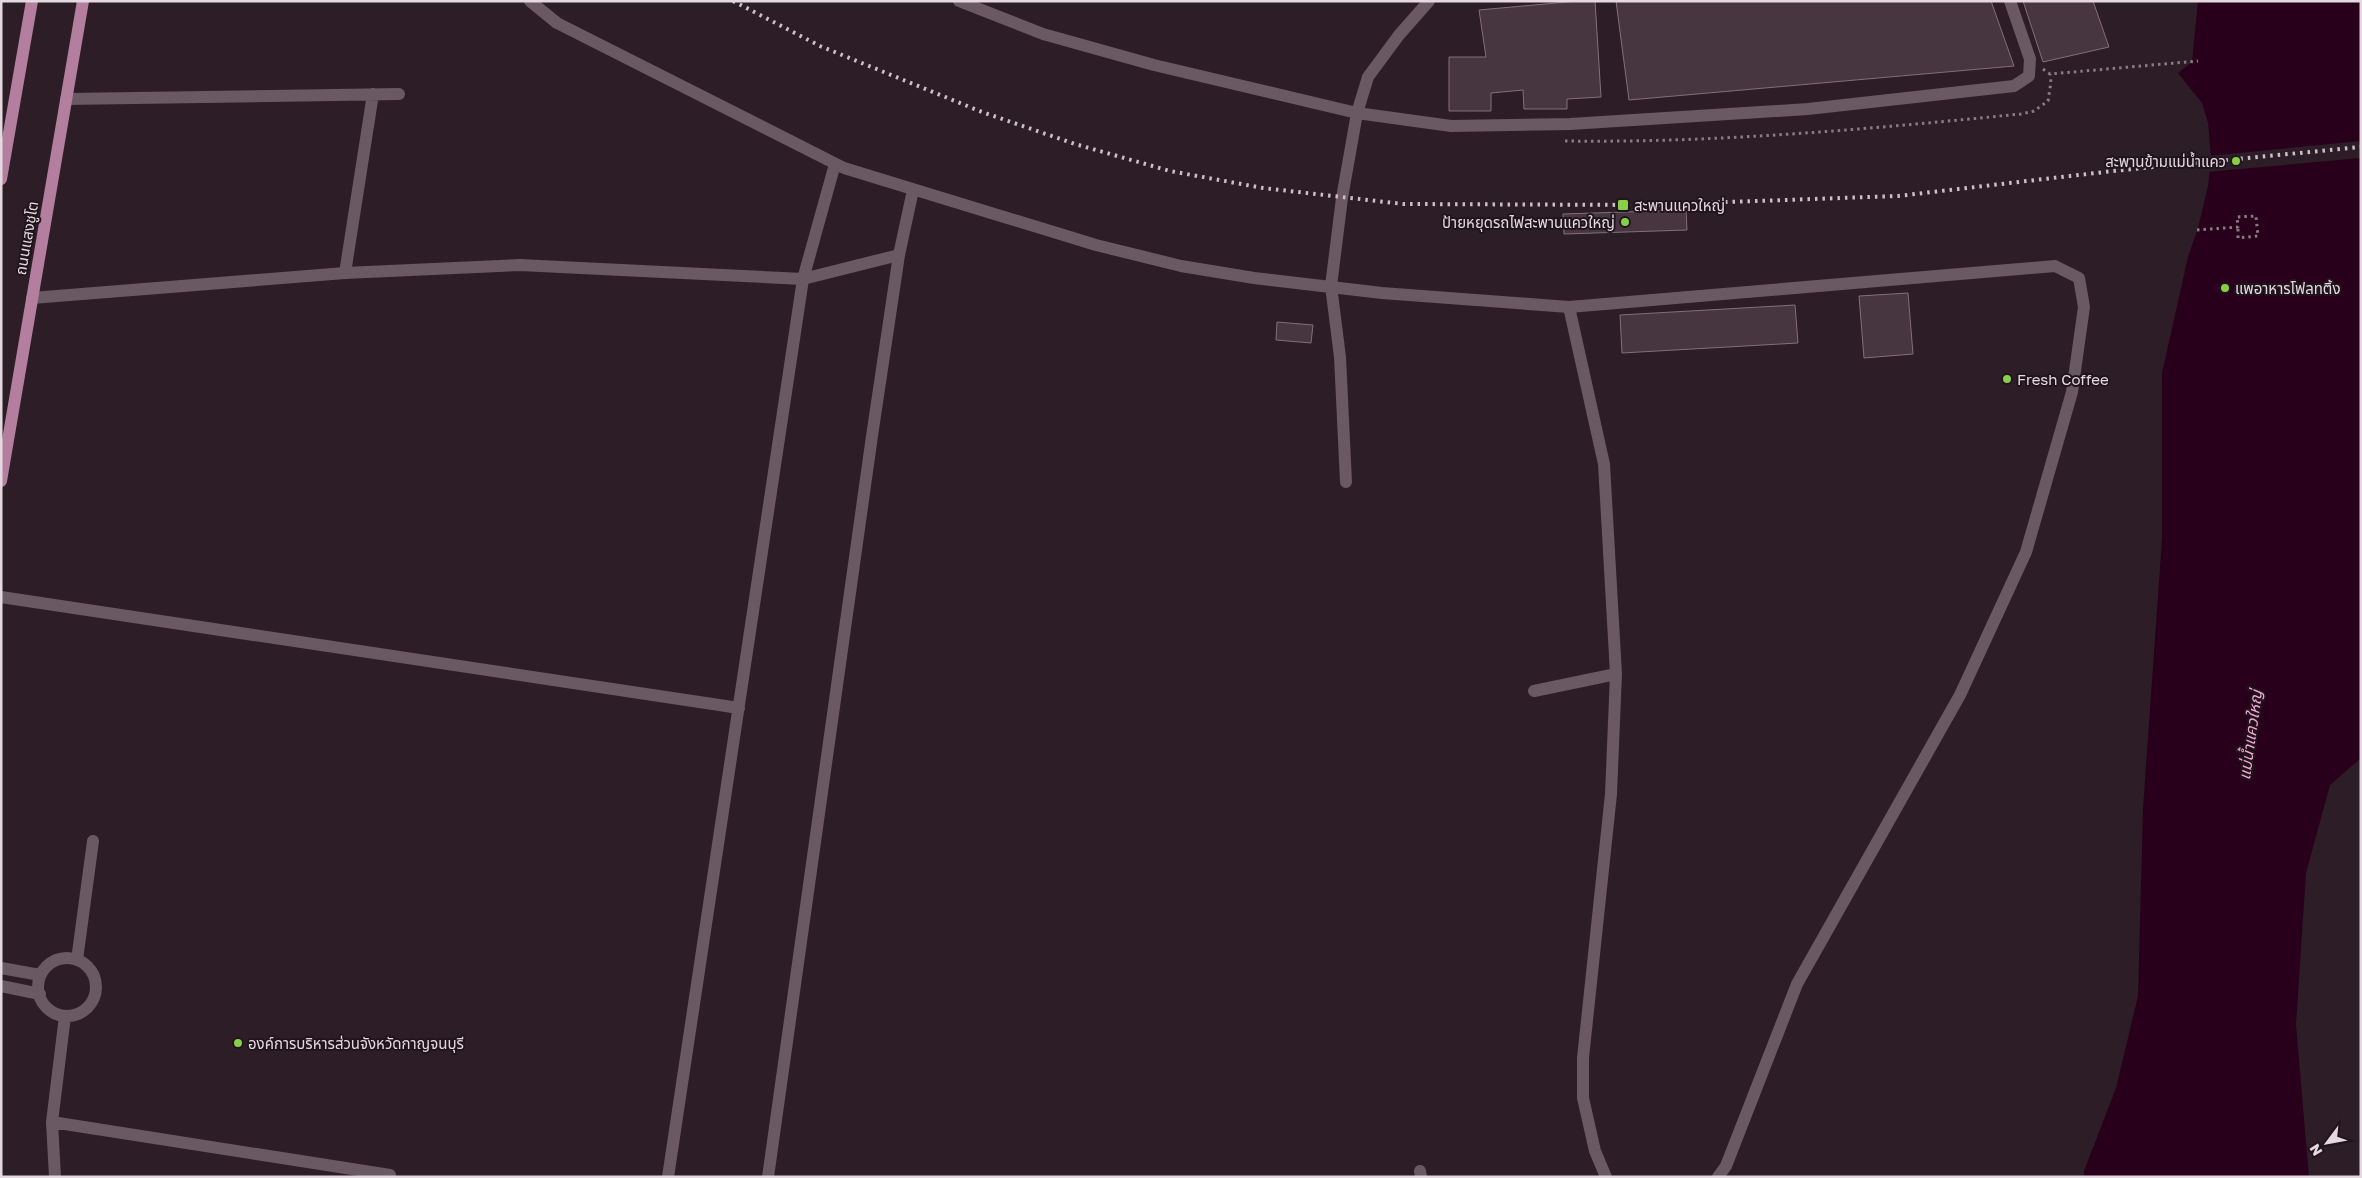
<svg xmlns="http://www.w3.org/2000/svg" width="2362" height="1178" viewBox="0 0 2362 1178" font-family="'Golos Text','Noto Sans Thai',sans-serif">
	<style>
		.water { fill: #28001b }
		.pier { fill: #2c1d26 }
		.building { fill: #473640; stroke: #836f7a }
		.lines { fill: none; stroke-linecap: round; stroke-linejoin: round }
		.path { stroke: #887b82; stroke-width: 3; stroke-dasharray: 2.5 4; stroke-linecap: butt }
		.minor { stroke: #6a5863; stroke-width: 12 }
		.major { stroke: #b47f9f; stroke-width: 12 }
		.rail { stroke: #cbc0c6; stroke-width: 4; stroke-dasharray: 2.5 5; stroke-linecap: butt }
		.poi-dot { fill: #88cf49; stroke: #22141d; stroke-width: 2 }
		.labels { text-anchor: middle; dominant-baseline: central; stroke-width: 4; stroke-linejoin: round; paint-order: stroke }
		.poi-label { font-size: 15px; fill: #e4d9df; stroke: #22141d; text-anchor: start }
		.street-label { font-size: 15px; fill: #e4d9df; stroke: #22141d }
		.water-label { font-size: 16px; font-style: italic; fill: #f4a7d6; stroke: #22141d }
	</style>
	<rect width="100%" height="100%" fill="#2c1d26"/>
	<path class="water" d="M 2198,1 L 2361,1 L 2361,758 L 2330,785 L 2306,873 L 2296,1025 L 2309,1177 L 2084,1177 L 2084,1171 L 2116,1088 L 2138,996 L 2143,809 L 2162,539 L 2162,373 L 2188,257 L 2198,228 L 2208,186 L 2211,156 L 2208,123 L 2202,103 L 2178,73 L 2192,62 Z"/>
	<path class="pier" d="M 2361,141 L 2361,158 L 2207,172 L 2208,156 Z"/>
	<path class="building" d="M 1578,1 L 1595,1 L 1601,97 L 1567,99 L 1567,109 L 1524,109 L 1523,90 L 1491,93 L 1491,111 L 1449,111 L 1449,57 L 1486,57 L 1479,10 Z
		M 1616,1 L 1991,1 L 2014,66 L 1629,100 Z
		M 2023,1 L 2093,1 L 2109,47 L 2043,62 Z
		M 1686,210 L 1687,230 L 1564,234 L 1563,214 Z
		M 1908,293 L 1913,354 L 1864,358 L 1859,296 Z
		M 1795,305 L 1798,343 L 1622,353 L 1620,315 Z
		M 1277,322 L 1313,325 L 1311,343 L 1276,340 Z"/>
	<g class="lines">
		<path class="path" d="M 2043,69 L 2050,74 L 2198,61
			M 1565,141 C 1717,143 1869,129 2021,114 L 2034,111 L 2048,101 L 2051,82 L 2050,74
			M 2197,230 L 2238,227 L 2237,217 L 2256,216 L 2258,236 L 2238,238 L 2238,227"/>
		<path class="minor" d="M 530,1 L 557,23 L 844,168 L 1096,245 L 1181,266 L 1254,278 L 1382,293 L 1569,307 L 2055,266 L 2079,278 L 2084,307 L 2072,392 L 2026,552 L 1960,695 L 1797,984 L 1726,1166 L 1718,1177
			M 959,1 L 1043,34 L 1154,65 L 1357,113 L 1451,126 L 1570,124 L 1808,109 L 2014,86 L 2029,76 L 2030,59 L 2010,1
			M 66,99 L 399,94
			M 345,273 L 373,94
			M 32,298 L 345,273 L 520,265 L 803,279 L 835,164
			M 1569,307 L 1604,464 L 1616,674 L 1611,794 L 1583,1058 L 1583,1098 L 1595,1151 L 1606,1177
			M 1346,482 L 1340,357 L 1331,286 L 1342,198 L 1357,113 L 1368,77 L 1399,35 L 1429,1
			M 1,597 L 739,708
			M 1534,691 L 1616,674
			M38 987a29 29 0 1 1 58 0a29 29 0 1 1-58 0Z
			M 77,960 L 93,841
			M 1,968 L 40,975
			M 1,986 L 40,994
			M 52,1122 L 390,1175
			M 1420,1171 L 1421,1177
			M 55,1177 L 52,1122 L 65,1016
			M 668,1177 L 803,279 L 899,255
			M 768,1177 L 872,436 L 899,255 L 913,190"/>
		<path class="major" d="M 1,179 L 32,1
			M 1,481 L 83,1"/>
		<path class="rail" d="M 733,1 L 820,46 L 982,112 L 1075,144 L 1170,171 L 1263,188 L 1403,204 L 1643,205 L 1898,196 L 2113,171 L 2361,147"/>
	</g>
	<g class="poi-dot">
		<circle cx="2236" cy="161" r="5"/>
		<rect x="1617" y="199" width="12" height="12" rx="2.5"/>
		<circle cx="1625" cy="222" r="5"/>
		<circle cx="2225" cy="288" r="5"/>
		<circle cx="2007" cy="379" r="5"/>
		<circle cx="238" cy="1043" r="5"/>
	</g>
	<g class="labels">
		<g class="poi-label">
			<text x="2226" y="161" text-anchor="end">สะพานข้ามแม่น้ำแคว</text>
			<text x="1634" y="205">สะพานแควใหญ่</text>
			<text x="1615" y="222" text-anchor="end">ป้ายหยุดรถไฟสะพานแควใหญ่</text>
			<text x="2235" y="288">แพอาหารโฟลทติ้ง</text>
			<text x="2017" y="379">Fresh Coffee</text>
			<text x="248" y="1043">องค์การบริหารส่วนจังหวัดกาญจนบุรี</text>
		</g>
		<g class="street-label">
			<text transform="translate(26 238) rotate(-80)">ถนนแสงชูโต</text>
		</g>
		<g class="water-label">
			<text transform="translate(2250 735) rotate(-82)">แม่น้ำแควใหญ่</text>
		</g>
	</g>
	<rect width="2362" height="1178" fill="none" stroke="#e4d9df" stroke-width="5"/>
	<g transform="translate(2327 1143) rotate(238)" stroke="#22141d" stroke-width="4" paint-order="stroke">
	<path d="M0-4L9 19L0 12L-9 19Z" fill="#e4d9df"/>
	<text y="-8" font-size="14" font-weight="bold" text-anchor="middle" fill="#e4d9df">N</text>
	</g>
</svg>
